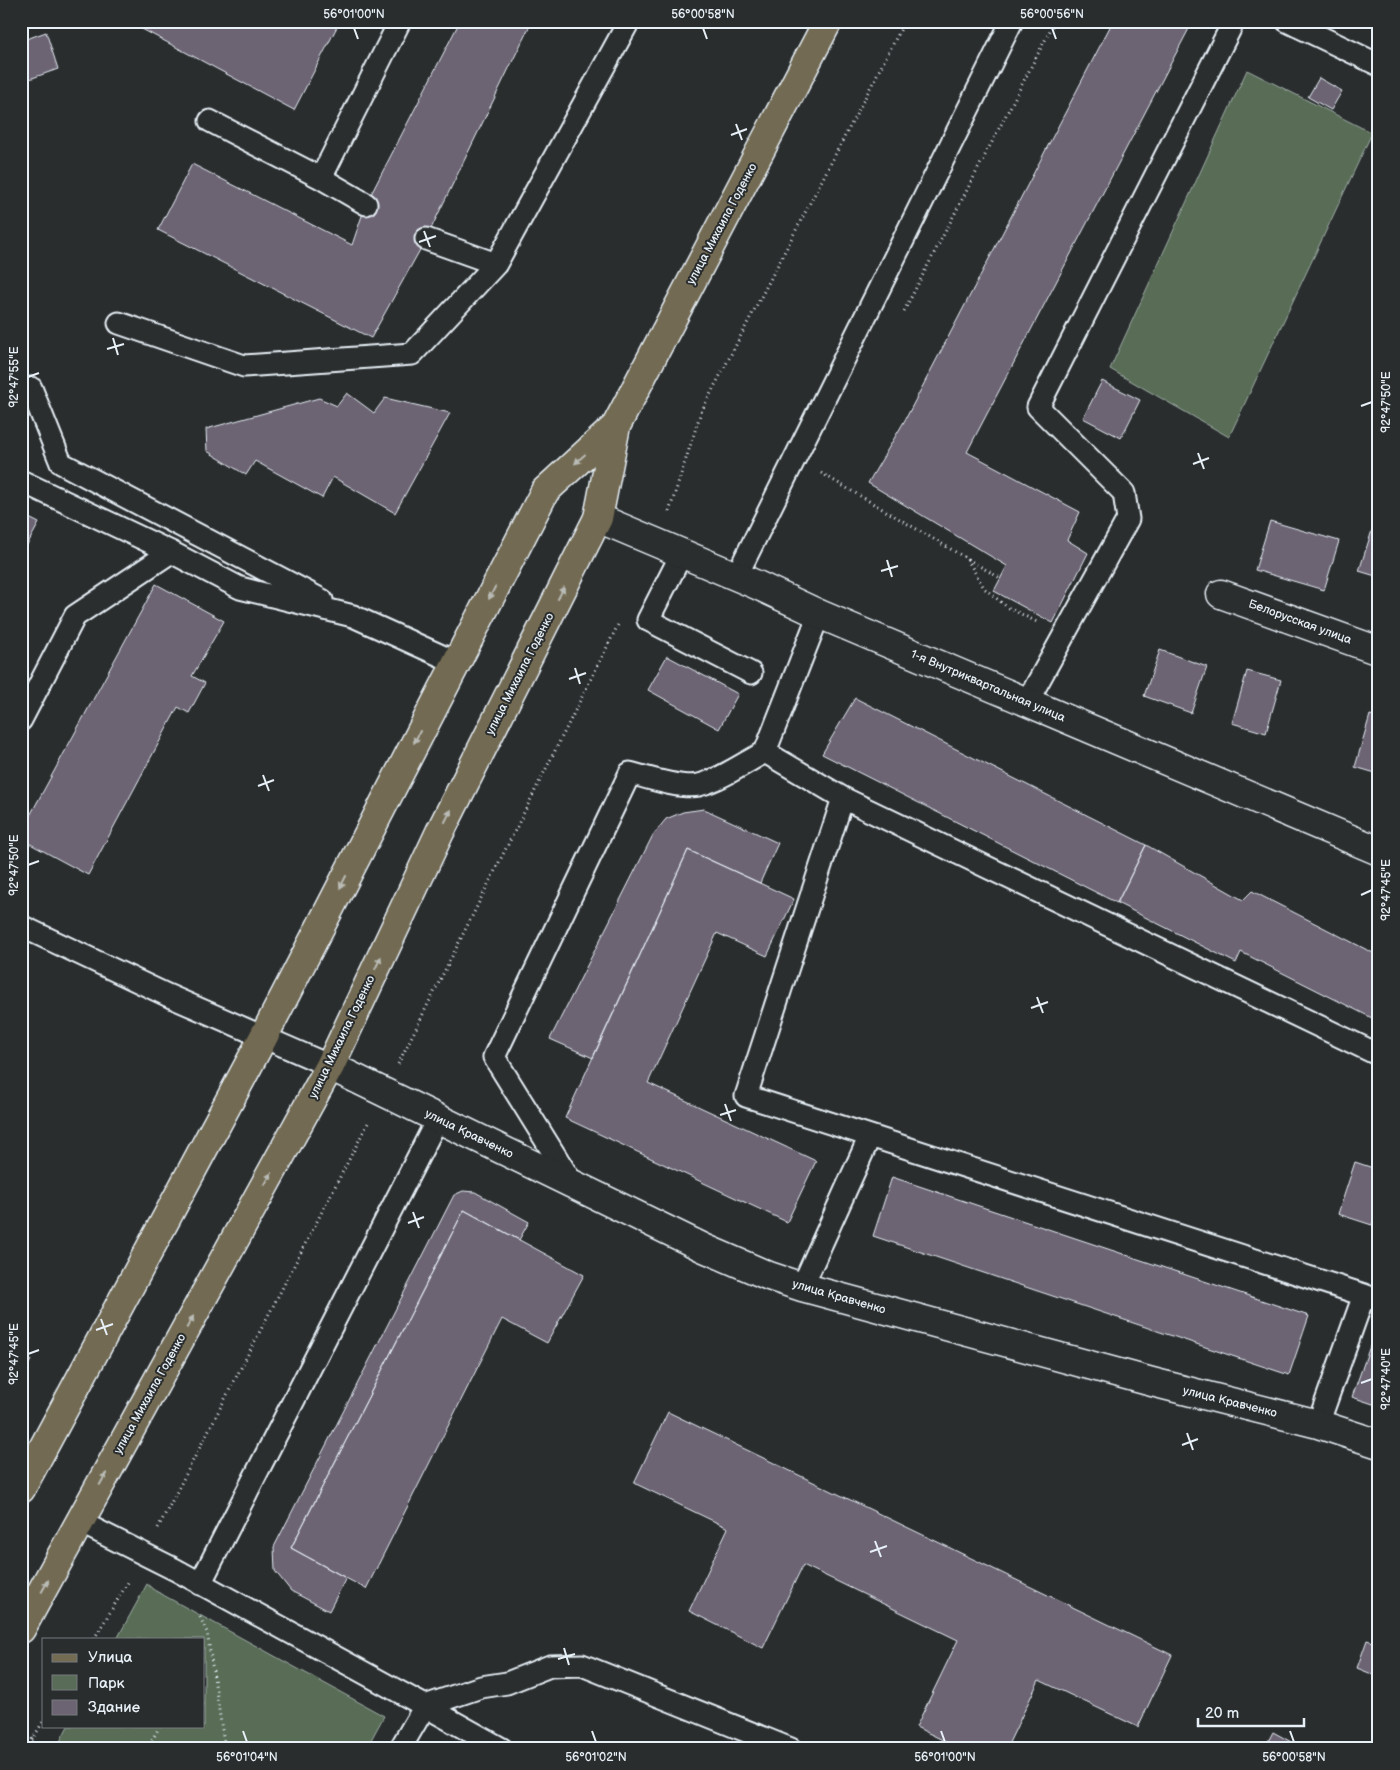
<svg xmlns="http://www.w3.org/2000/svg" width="1400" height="1770" viewBox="0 0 1400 1770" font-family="'Balsamiq Sans',sans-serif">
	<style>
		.green { fill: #586c57; stroke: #a0aea8 }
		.building { fill: #6c6373; stroke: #e8f1f8 }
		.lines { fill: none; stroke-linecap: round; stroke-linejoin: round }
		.service-casing { stroke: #e8f1f8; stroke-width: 25 }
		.minor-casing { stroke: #e8f1f8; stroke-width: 31 }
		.primary-casing { stroke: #e8f1f8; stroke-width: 31 }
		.path { stroke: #e8f1f8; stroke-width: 3; stroke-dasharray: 1 4; stroke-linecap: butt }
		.service { stroke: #2a2d2e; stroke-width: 21 }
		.minor { stroke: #2a2d2e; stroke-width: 28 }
		.primary { stroke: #736b52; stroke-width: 28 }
		.oneway { fill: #b9bbb6 }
		.ticks { fill: none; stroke: #e8f1f8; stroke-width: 2 }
		.labels { text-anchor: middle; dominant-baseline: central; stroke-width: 4; stroke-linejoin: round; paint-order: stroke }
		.street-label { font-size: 12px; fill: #e8f1f8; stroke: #2a2d2e }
		.neatline { fill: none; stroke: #e8f1f8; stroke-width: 2 }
		.ticks-label { font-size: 12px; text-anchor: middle; fill: #e8f1f8 }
	</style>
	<rect width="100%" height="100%" fill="#2a2d2e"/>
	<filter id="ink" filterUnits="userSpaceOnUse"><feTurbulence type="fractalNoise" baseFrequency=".02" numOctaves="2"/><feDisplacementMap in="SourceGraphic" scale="10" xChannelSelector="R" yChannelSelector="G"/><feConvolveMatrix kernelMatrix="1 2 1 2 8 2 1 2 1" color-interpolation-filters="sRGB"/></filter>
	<g filter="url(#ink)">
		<path class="green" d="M 1247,70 L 1372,133 L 1229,437 L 1110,369 Z
			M 147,1584 L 154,1590 L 384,1716 L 366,1749 L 56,1749 L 68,1726 L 204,1726 L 204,1639 L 117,1639 Z"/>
		<path class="building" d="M 127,21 L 340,21 L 294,110 Z
			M 460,21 L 532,21 L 426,239 L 371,338 L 158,230 L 192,164 L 352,245 L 366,204 Z
			M 1113,21 L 1193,21 L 967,452 L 1080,512 L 1067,540 L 1088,553 L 1053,623 L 994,591 L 1007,566 L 868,483 L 905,420 Z
			M 46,32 L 58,69 L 21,82 L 21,41 Z
			M 1319,78 L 1342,91 L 1331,110 L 1308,97 Z
			M 1102,381 L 1140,400 L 1121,438 L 1083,418 Z
			M 347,393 L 374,413 L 385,398 L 450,413 L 395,513 L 333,477 L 322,498 L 255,461 L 246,475 L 207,451 L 206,429 L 319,398 L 337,406 Z
			M 21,514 L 39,523 L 21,556 Z
			M 1376,518 L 1379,519 L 1379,577 L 1359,571 Z
			M 1270,521 L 1339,541 L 1324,590 L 1255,570 Z
			M 156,584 L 224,621 L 192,676 L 205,683 L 189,713 L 178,707 L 88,875 L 21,839 L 21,832 Z
			M 1160,650 L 1207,667 L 1191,713 L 1144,696 Z
			M 667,656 L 738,694 L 719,729 L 648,690 Z
			M 1247,671 L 1281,680 L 1266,733 L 1232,723 Z
			M 855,698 L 1146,845 L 1117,903 L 822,754 Z
			M 1370,715 L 1379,717 L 1379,774 L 1355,767 Z
			M 704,809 L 778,843 L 760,883 L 688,850 L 593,1058 L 550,1039 L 653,835 L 666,819 L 683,812 Z
			M 1146,845 L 1243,900 L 1252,891 L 1377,955 L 1379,954 L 1379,1005 L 1372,1018 L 1241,952 L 1236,963 L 1117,903 Z
			M 688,850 L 794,899 L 767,956 L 717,933 L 648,1083 L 816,1161 L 787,1222 L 565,1118 Z
			M 1355,1162 L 1379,1170 L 1379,1204 L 1372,1225 L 1338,1214 Z
			M 892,1177 L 1309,1316 L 1289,1375 L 873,1236 Z
			M 463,1191 L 475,1192 L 529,1222 L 519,1240 L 464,1210 L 291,1548 L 346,1578 L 329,1611 L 291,1591 L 275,1571 L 274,1547 L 454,1195 Z
			M 464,1210 L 584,1275 L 547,1343 L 502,1319 L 366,1589 L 291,1548 Z
			M 1375,1332 L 1379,1333 L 1379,1406 L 1352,1397 Z
			M 21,1354 L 31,1360 L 21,1379 Z
			M 668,1412 L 1172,1655 L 1138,1727 L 1039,1680 L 1006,1749 L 961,1749 L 916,1727 L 958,1640 L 803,1565 L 763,1648 L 689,1611 L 728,1528 L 634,1483 Z
			M 1367,1640 L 1379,1644 L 1379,1677 L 1357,1668 Z
			M 1273,1732 L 1304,1749 L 1264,1749 Z"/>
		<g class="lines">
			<g class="service-casing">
				<path id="service" d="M 1287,21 L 1379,65
					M 210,121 L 321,178 L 400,21
					M 321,178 L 366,204
					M 426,239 L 496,264
					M 119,323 L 244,366 L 412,354 L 496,264 L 629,21
					M 31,388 L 61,463 L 322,600
					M 21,481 L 171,552 L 240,588 L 353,616 L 455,662
					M 682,553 L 648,620 L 751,673
					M 736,577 L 1012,21
					M 1027,702 L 1128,519 L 1124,493 L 1038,407 L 1234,21
					M 21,720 L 75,616 L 171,552
					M 765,752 L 819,614
					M 843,798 L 746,1096 L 1364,1295 L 1379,1301
					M 21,926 L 167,995 L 330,1066
					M 574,1186 L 494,1057 L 630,773 C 648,778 682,789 699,785 C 722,779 744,763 765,752 L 843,798 L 1379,1055
					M 802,1287 L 870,1136
					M 1318,1424 L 1364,1295
					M 80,1522 L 176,1570 L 425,1706 L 400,1749
					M 200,1584 L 438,1118
					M 425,1706 L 481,1687 L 507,1683 L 550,1666 L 582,1665 L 791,1749
					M 425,1706 L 502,1749"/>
			</g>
			<g class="minor-casing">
				<path id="minor" d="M 598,518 L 757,585 L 819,614 L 1379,851
					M 1221,594 L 1379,651
					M 330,1066 L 704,1248 L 769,1276 L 802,1287 L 1152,1382 L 1318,1424 L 1379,1444"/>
			</g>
			<g class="primary-casing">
				<path id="primary" d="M 21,1489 L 263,1038 L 545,491 L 616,426
					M 21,1629 L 330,1066 L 440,832 L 598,518 L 616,426 L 828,21"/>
			</g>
			<path class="path" d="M 904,311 L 1055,21
				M 821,473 L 1000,578
				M 669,512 L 701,412 L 905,21
				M 967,559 L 984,588 L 1007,607 L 1039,623
				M 398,1064 L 618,625
				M 158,1528 L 369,1121
				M 200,1617 L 207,1632 L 225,1749
				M 94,1639 L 130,1579
				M 32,1738 L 37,1749
				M 27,1749 L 44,1720
				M 147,1749 L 160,1726"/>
			<use href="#service" class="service"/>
			<use href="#minor" class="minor"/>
			<use href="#primary" class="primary"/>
		</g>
		<defs><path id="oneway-solid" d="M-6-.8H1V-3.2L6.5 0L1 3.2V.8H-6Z" transform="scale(1.25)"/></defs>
		<g class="oneway">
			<use href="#oneway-solid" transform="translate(580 459) rotate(138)"/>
			<use href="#oneway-solid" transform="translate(492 593) rotate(117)"/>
			<use href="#oneway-solid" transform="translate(561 593) rotate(-63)"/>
			<use href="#oneway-solid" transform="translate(417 737) rotate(117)"/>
			<use href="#oneway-solid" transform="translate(448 816) rotate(-63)"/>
			<use href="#oneway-solid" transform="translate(343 882) rotate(117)"/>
			<use href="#oneway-solid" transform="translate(378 963) rotate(-65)"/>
			<use href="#oneway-solid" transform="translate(268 1179) rotate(-61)"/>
			<use href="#oneway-solid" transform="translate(190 1322) rotate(-61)"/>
			<use href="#oneway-solid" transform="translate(103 1479) rotate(-61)"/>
			<use href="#oneway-solid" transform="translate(45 1586) rotate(-61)"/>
		</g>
	</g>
	<path class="ticks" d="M 354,28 L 358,39M 703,28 L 707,39M 1052,28 L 1056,39M 736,124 L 742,140M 731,135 L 747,129M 424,231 L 430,247M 419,242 L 436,236M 113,338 L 118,355M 107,349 L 124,344M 28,377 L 39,373M 1361,406 L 1372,402M 1198,453 L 1204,469M 1193,464 L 1209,458M 887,560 L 892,577M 881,571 L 898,566M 575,668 L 580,684M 569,679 L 586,673M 263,775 L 269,791M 258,786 L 274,780M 28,865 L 39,861M 1361,895 L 1372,890M 1037,997 L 1043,1013M 1031,1008 L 1048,1002M 725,1104 L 731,1121M 720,1115 L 736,1110M 413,1212 L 419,1228M 408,1223 L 424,1217M 101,1319 L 107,1335M 96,1330 L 113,1324M 28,1354 L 39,1350M 1361,1383 L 1372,1379M 1187,1433 L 1193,1450M 1182,1445 L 1198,1439M 875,1541 L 881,1557M 870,1552 L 887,1546M 564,1648 L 569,1665M 558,1659 L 575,1654M 243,1731 L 247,1742M 592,1731 L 596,1742M 941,1731 L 945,1742M 1290,1731 L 1294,1742"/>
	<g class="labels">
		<g class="street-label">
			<text transform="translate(722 224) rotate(-62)">улица Михаила Годенко</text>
			<text transform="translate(1300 622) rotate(20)">Белорусская улица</text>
			<text transform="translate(520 674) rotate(-63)">улица Михаила Годенко</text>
			<text transform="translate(988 686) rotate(23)">1-я Внутриквартальная улица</text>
			<text transform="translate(342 1037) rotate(-64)">улица Михаила Годенко</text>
			<text transform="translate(469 1134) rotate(26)">улица Кравченко</text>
			<text transform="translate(839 1297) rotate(16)">улица Кравченко</text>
			<text transform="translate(150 1394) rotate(-61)">улица Михаила Годенко</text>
			<text transform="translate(1230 1402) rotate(14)">улица Кравченко</text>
		</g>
	</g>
	<rect width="1400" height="1770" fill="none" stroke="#2a2d2e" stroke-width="55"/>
	<rect x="42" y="1638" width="162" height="90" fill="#2a2d2e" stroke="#767b7f"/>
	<rect x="52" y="1654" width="25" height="8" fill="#736b52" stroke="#767b7f"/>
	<text x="88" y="1662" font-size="15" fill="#e8f1f8">Улица</text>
	<rect x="52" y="1675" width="25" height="15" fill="#586c57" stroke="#767b7f"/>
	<text x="88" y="1688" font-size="15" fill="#e8f1f8">Парк</text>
	<rect x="52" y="1700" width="25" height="15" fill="#6c6373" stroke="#767b7f"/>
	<text x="88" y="1712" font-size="15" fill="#e8f1f8">Здание</text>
	<path d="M1198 1718v8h106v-8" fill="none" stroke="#e8f1f8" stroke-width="2.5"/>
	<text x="1205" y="1718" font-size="15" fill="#e8f1f8" stroke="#2a2d2e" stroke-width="4" paint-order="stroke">20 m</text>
	<rect x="28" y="28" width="1344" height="1714" class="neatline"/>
	<g class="ticks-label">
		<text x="354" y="18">56°01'00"N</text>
		<text x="703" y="18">56°00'58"N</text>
		<text x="1052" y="18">56°00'56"N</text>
		<text transform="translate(14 377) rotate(-90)" y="4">92°47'55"E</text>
		<text transform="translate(1386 402) rotate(-90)" y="4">92°47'50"E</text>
		<text transform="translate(14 865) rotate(-90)" y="4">92°47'50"E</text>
		<text transform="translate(1386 890) rotate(-90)" y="4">92°47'45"E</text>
		<text transform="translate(14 1354) rotate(-90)" y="4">92°47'45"E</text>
		<text transform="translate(1386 1379) rotate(-90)" y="4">92°47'40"E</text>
		<text x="247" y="1761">56°01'04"N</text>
		<text x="596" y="1761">56°01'02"N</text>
		<text x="945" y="1761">56°01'00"N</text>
		<text x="1294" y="1761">56°00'58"N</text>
	</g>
</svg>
